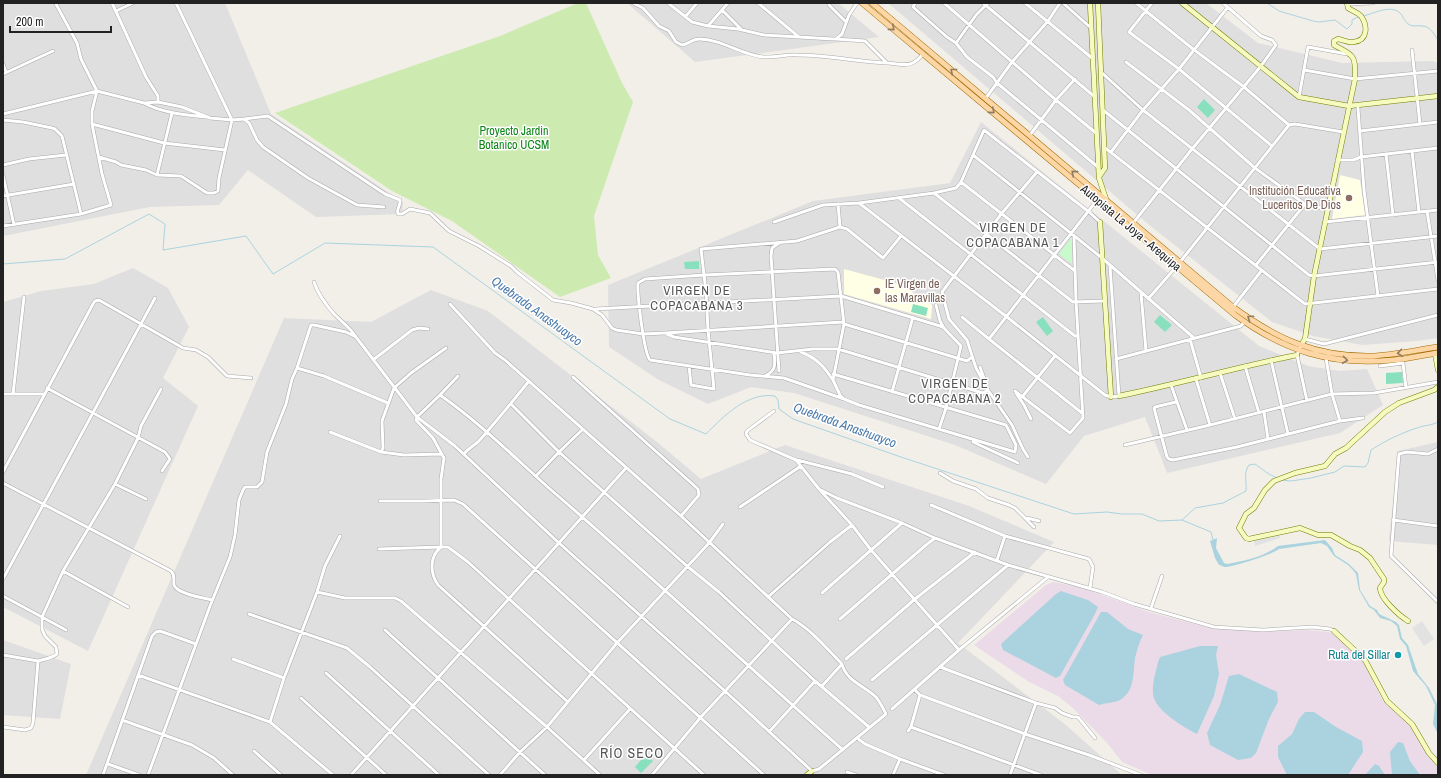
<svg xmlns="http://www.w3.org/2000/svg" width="1441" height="778" font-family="'Archivo Narrow',sans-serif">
  <rect width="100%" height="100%" fill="#f2efe9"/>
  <path fill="#e0dfdf" d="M3 3H225L271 114 403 202 402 214 316 217 248 170 219 205 150 207 3 236Z
    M627 3H838L879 37 695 62Z
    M888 3H1206L1258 43 1342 63 1433 61 1438 63V338L1417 341 1362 345 1313 336 1272 322 1148 224Z
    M981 122 1259 346 1308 366 1340 371 1367 369 1383 405 1340 433 1167 473 1145 417 1084 436 1046 484 955 445 794 393 751 387 708 404 659 380 609 347 608 285 813 201 950 183Z
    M133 268 168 288 189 327 163 378 198 406 88 651 3 607V302L41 291 94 284Z
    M431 290 488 311 657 442 701 479 785 445 969 506 1054 542 958 643 1066 725 1122 775H86L284 318 371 322Z
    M1438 442V545L1389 541 1398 451Z
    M3 640 71 664 60 719 3 715Z"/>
  <path fill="#ebdbe8" d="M1053 582 1080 587 1149 612 1214 629 1282 631 1307 630 1329 632 1337 636 1361 658 1383 701 1409 724 1429 756 1438 767V775H1152L1122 762 1108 744 1074 709 1058 696 1029 682 974 645 1046 585Z"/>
  <path fill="#ffffe5" d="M1340 175 1360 180 1365 215 1332 219Z
    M844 269 899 284 904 287 932 305 931 319 844 294Z"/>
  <path fill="#cdebb0" d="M578 3H586L622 83 633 102 594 216 598 255 611 278 560 297 452 221 392 191 275 113 500 36Z"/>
  <path fill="#c8facc" d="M1072 237V264L1059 254Z"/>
  <path fill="#88e0be" d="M1204 99 1215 110 1208 118 1197 107Z
    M699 261V269H685L684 262Z
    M913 304 928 308 926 316 911 312Z
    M1160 315 1172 325 1165 332 1154 322Z
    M1043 317 1053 331 1047 336 1036 322Z
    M1402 372 1403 383 1386 384V373Z
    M646 754 653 761 641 773 635 767Z"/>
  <path fill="#e2e2e2" d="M1279 533 1280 538 1255 546 1254 541Z
    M1422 621 1434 639 1424 646 1412 628Z"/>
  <path fill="#aad3df" d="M1217 538 1216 548 1224 563 1227 564C1244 561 1264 557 1278 546L1325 540 1332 548 1335 555 1349 564 1358 573 1360 590 1370 606 1377 610 1379 614 1396 622 1399 625 1402 638 1408 645 1418 674 1429 688 1438 706V734L1433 724 1435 705 1426 686 1413 671 1406 646 1400 639 1397 626 1391 621 1380 618 1374 610 1369 607 1359 590 1356 574 1352 569 1348 565 1334 556 1327 546 1321 543 1279 549C1273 554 1234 567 1225 567 1223 567 1221 565 1219 565L1215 558 1210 541Z
    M1061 591 1088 600 1098 607 1095 614 1060 676 1056 678 1003 650 1001 644 1056 594Z
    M1101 612H1107L1128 629 1143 635C1139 643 1137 650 1135 658 1133 674 1135 691 1120 700 1114 703 1105 703 1099 705L1065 685 1063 680Z
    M1200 646H1218L1216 655 1219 674 1214 696 1197 734C1183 727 1153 709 1153 693 1152 683 1156 672 1158 662L1160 657Z
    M1239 674 1277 692 1278 702 1269 719 1256 753 1251 758 1238 760 1210 745 1207 733 1220 705 1229 676Z
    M1305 712H1314L1336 727 1362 741 1363 752 1348 775H1287L1278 757V746L1292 734 1299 719Z
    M1398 742 1403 743 1410 761 1420 775H1392L1390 752Z
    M1375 764 1379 766 1385 775H1365Z"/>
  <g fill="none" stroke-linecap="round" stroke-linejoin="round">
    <path stroke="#aad3df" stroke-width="1" d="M1267 3 1279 11 1313 21 1319 22 1335 20 1347 29 1352 24V20L1358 17
      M1363 16C1373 14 1390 4 1400 13 1404 17 1404 22 1410 25 1414 27 1418 25 1422 26 1430 26 1434 34 1438 40
      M3 264 65 259 149 214 165 224 163 250 246 236 273 274 325 243 433 247 670 419 706 434C724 416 747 392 775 396L778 400 779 409 793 419 898 456 1074 514 1107 512 1122 514H1142L1159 521 1182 520 1211 532 1213 540
      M1282 480 1291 481 1311 478 1335 472 1344 466 1365 467 1368 463 1371 450C1385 441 1401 433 1417 428 1424 425 1431 426 1438 422
      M1182 520 1195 508 1223 503 1246 491C1247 482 1243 473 1249 465L1255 464C1262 469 1269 475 1277 478"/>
    <defs>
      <path id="street" d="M112 3 146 77 158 96V102
        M633 3 643 8 659 26 669 31 676 42 682 45C688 44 693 39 699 39 722 39 741 55 764 57 775 58 786 54 798 55 828 55 857 62 887 63
        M668 3 692 22 708 26 738 29 764 35 799 37
        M758 3 799 37 833 39H836L842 34 849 15 857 3
        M915 3 913 7 947 37 956 43 967 57 993 77 997 83 1098 167
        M944 3 1056 100 1096 133
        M983 3 1095 97
        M1025 3 1092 58
        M1063 3 1091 28
        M1136 3 1193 49 1244 87 1289 125
        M1152 3 1129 32 1179 69 1272 146
        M1347 4 1373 3
        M829 5 846 22
        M722 10 742 30
        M116 11 133 3
        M686 16 697 3
        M708 26 728 3
        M836 39 865 41 887 63C904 64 911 69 923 54
        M956 43 976 15 988 3
        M1412 50 1420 124
        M1126 62 1189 110 1255 168 1305 204 1327 209
        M3 64 6 72
        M1304 70 1355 79 1438 71
        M1101 72 1143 110 1320 249 1438 236
        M3 74 53 51
        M1299 97 1308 47 1347 54
        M986 98 1012 62 1048 21 1060 3
        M144 103C162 113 186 115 206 117
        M1358 108 1364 190 1378 296
        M1103 110 1309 275 1314 276 1438 262
        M3 114 97 91 144 103 158 102 182 107 210 118 232 120 244 119 249 123 257 140 263 147 308 178 357 205 384 207
        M244 119 268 116 385 194 400 200C401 205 396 209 398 214H402L410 209 430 213 449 231 479 246 511 266 517 272 553 300 571 303 593 309 602 315 612 328 616 330 643 334 665 333 843 322
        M3 120 23 122 52 128 55 129 62 136 81 214
        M92 124 164 143 225 150
        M1360 131 1438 122
        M1030 135 1056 100 1075 79
        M1104 147 1305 304 1438 289
        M1412 151 1419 212
        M1111 152 1143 110 1179 69 1228 7
        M1386 154 1393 215
        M973 155 1102 258 1194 338
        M99 157 116 162 121 165 146 170 157 175 181 176 207 193H214L218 191 219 178 232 120 176 3
        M1337 160H1353L1361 157 1438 148
        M3 165 29 159 66 155
        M3 175 14 225
        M157 175 172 113
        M961 182 1075 271
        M934 193 1073 302 1104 301
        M3 196 74 184
        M899 198 1075 336H1078
        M859 203 1007 317 1105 395 1111 397 1119 396 1110 266
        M838 204 840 227
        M1427 211 1438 280
        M774 222 823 205 859 203 934 193 956 188 961 182 984 130 1089 212 1100 222
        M1134 222 1192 149 1261 66 1276 45 1272 40 1261 36 1223 3
        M1325 222 1438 210
        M3 226 81 214 111 205 102 174 92 124V111L97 91 81 59 77 43 56 4
        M1180 262 1289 125 1295 124 1343 132
        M1256 265 1305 204
        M314 282C317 292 327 306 334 314 342 322 350 327 356 337
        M1141 293 1146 351
        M1148 299 1177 266
        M936 305 940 321 944 328
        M1233 307 1262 270
        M595 309 841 296 940 326 944 328 961 346 946 408 939 429
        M962 317 989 339 1097 200
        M844 324 967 361 972 357
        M667 334 674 337 777 353 813 349H838L983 393 988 390 1012 425 1023 449 1028 457
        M989 339 1082 413
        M1190 339 1201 378
        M1305 339 1324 344 1438 315
        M1301 345 1297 355 1307 401
        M801 352C816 358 824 366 832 379
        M1326 358 1332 394 1340 421
        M1116 359 1241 326 1244 322
        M373 360 412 330 419 328 428 329
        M1271 360 1288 434
        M689 366 691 385 714 389 708 330 706 292 701 249 797 241 840 227 847 229 883 258 901 236
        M1245 366 1259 413
        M1380 366 1403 363 1406 388
        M980 367 986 384
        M297 368 324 376 388 403
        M779 371 771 256 772 248 779 243
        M1220 373 1235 419
        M833 374 1006 425 1016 445 1015 452 859 405 844 399 840 395 833 380 844 324 838 272 835 269 704 275 645 279 638 283C637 294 644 354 650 360L750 375 784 378 844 399
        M458 376 440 395 417 417 416 420 433 438 444 458 441 479V547H448L468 562 704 775
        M765 376C777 370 775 364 774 352
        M573 377 698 489 699 495 681 516
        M1196 379 1210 425 1332 394 1374 393 1438 382
        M1171 385 1187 430
        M47 388 165 452 170 459 162 471
        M988 390 976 368 967 340 949 319 942 292 1002 213 1037 172
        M1015 391 1070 433 1083 418 1076 301 1074 236
        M892 392 913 317
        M1016 393 1024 405 1031 419
        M3 394H45
        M13 394 24 297
        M440 395C480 423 514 457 550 489 649 574 745 664 843 750
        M1022 397 1055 356
        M1176 402 1155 407 1154 408 1167 457 1169 459 1173 460 1237 447 1340 421 1363 418
        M511 404 559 452 687 566 719 592 815 681 869 727
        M774 411 747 431 746 434 750 440 796 460 819 489 852 525 871 550 959 650
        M1264 412 1268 439
        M330 432 381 452 404 455 442 454
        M973 442 1018 463
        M1125 445 1210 425
        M1438 449 1428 454 1407 452 1399 454 1391 556 1438 602
        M381 452 383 448 382 421 394 388 411 373 446 348
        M464 454C468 449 473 446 478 442 496 422 512 402 529 381
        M797 460 852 474 883 487
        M3 472 93 304 95 301 99 300 183 348 196 350 208 357 227 376 251 378
        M940 473 953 481 976 489 988 498 1009 505 1015 508 1034 527
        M536 476 559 452 583 429
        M3 483 171 571C176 576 173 580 174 585 177 594 204 598 212 600
        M115 484 146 499
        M819 489 837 498 902 523 935 538 1008 565 1102 592 1134 604 1214 627 1263 630 1312 627 1330 629 1334 631
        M380 501H425L454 500 463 504 764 775
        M931 505 1005 536 1089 559 1093 567 1090 588
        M740 507 801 466
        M1027 518 1039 521
        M1393 520 1438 526
        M441 547C429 557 430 573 438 585L568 702
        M379 549 441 547
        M997 560 1005 536
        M63 571 128 607
        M3 579 155 298
        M317 592 345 598H395L401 601 547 727 600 775
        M822 593 902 523
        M3 596 66 630
        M768 597 830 542 852 525
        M1151 608 1162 576
        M249 614 347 648 370 667 489 775
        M840 619 926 545 935 538
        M385 630 545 775
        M3 655 38 661
        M233 659 284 678
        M846 659 915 599 975 552
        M940 667 1036 703 1055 708 1062 713 1073 717H1078L1095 738
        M326 673 439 775
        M138 675 270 722 333 775
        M872 680 1008 565
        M822 686 842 664
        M920 695 1025 734 1089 755 1141 775
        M301 698 386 775
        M892 709 959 650 1048 577
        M122 720 192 745 214 758 233 775
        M270 722 284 678 317 592 325 566 340 536
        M3 727 25 730 31 728 33 723 38 661C45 659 52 658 57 654L56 647 45 636 42 629V617L63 571 115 484 138 438 141 426 161 389
        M911 727 1041 775
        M908 731 911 727 920 695 915 690
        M769 732 815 681
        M857 738 865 744 900 759 893 775
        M254 751 281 775
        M900 759 944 775
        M584 760 630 709
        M108 764 139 775
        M847 772 856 775
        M103 775 152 636 156 632 160 631 196 644
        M148 775 210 606 230 557 235 535 239 500 243 490 245 487H257L262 482 267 452 286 404 292 379 297 368 311 325H314L346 332 356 337 417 417 455 446 559 543 725 691 812 771 819 769 886 714C883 708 880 702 876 697 865 686 846 681 842 664 827 649 811 629 792 619L681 516 505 360 495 353 450 304
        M351 775 626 468
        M500 775 520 752 547 727 617 643 709 543 723 524
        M652 775 701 717 792 619
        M1010 775 1036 703"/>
      <path id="secondary" d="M1090 3 1099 178 1106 199
        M1098 3 1105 168 1099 177
        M1182 3 1299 97 1349 106 1438 96
        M1100 222 1111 397
        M1301 345 1305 339 1314 276 1355 79C1356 55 1354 56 1334 45V41L1338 39C1343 40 1348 43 1353 42 1368 41 1368 26 1361 16 1357 12 1352 11 1348 8L1347 3
        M1435 353 1438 370
        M1119 396C1178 384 1237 367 1297 355
        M1408 621C1400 616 1380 599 1380 588L1384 582V579L1370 558 1360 550 1350 546 1331 535H1318L1300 528 1249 539 1246 538 1239 528 1246 514 1254 508 1265 490 1274 481 1295 473 1325 466 1335 454 1346 448 1385 412 1399 403 1434 390 1438 387
        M1334 631 1365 660 1387 701 1412 724 1429 753 1438 763
        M807 775 812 771"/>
      <path id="primary" d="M862 3 1235 315C1284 351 1331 366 1393 360 1408 359 1423 355 1438 353
        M872 3 1233 307C1277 339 1316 357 1371 356 1394 355 1416 350 1438 347"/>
    </defs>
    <use href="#street" stroke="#a9a9a9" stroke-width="4"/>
    <use href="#secondary" stroke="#707d05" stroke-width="5.5"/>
    <use href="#primary" stroke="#a06b00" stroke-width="6"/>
    <use href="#street" stroke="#fff" stroke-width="3"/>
    <use href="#secondary" stroke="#f7fabf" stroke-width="4.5"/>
    <use href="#primary" stroke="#fcd6a4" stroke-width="5"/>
  </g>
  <defs><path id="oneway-chevron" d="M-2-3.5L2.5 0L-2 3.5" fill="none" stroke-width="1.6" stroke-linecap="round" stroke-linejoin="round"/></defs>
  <g stroke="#8f7c63">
    <use href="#oneway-chevron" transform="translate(892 28) rotate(40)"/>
    <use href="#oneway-chevron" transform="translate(953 71) rotate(-141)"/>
    <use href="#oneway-chevron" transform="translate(992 111) rotate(40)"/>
    <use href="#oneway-chevron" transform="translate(1074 173) rotate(-140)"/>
    <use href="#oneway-chevron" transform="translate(1250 318) rotate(-145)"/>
    <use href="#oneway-chevron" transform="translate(1400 353) rotate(171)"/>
    <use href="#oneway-chevron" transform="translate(1345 360) rotate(6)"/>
  </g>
  <g fill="#8d6e63" stroke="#fff" stroke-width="1.5">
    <circle cx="1349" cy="198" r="4"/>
    <circle cx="877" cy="291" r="4"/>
  </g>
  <circle fill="#0f9aa8" stroke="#fff" stroke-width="1.5" cx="1398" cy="655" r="4"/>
  <g text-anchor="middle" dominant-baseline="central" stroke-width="3" stroke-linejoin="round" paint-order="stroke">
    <g font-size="12" fill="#0c8416" stroke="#fff">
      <text x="514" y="131">Proyecto Jardin<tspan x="514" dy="14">Botanico UCSM</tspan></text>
    </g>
    <g font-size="12" fill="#785e54" stroke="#fff" text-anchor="end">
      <text x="1341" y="191">Institución Educativa<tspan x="1341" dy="14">Luceritos De Dios</tspan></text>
      <text x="885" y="284" text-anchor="start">IE Virgen de<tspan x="885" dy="14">las Maravillas</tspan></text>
    </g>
    <g font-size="12" fill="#222" stroke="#fff">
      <text transform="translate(1131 228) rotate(40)">Autopista La Joya - Arequipa</text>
    </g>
    <g font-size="12" fill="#0d838f" stroke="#fff" text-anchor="end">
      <text x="1390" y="655">Ruta del Sillar</text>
    </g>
    <g font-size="13" letter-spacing="1" fill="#555" stroke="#fff">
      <text x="1013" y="227">VIRGEN DE<tspan x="1013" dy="15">COPACABANA 1</tspan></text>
      <text x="697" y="290">VIRGEN DE<tspan x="697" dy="15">COPACABANA 3</tspan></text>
      <text x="955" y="383">VIRGEN DE<tspan x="955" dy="15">COPACABANA 2</tspan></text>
    </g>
    <g font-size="13" font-style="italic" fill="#4a7aab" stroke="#fff">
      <text transform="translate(537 311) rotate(36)">Quebrada Anashuayco</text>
      <text transform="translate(845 425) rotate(20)">Quebrada Anashuayco</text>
    </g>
    <g font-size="14" letter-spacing="1" fill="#555" stroke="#fff">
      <text x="632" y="753">RÍO SECO</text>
    </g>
  </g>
  <rect width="1441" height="778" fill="none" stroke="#222222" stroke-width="8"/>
  <path d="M10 26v6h101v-6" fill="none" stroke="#222222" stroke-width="2"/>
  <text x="16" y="26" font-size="12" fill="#222222" stroke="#ffffff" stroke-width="3" paint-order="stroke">200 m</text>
</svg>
